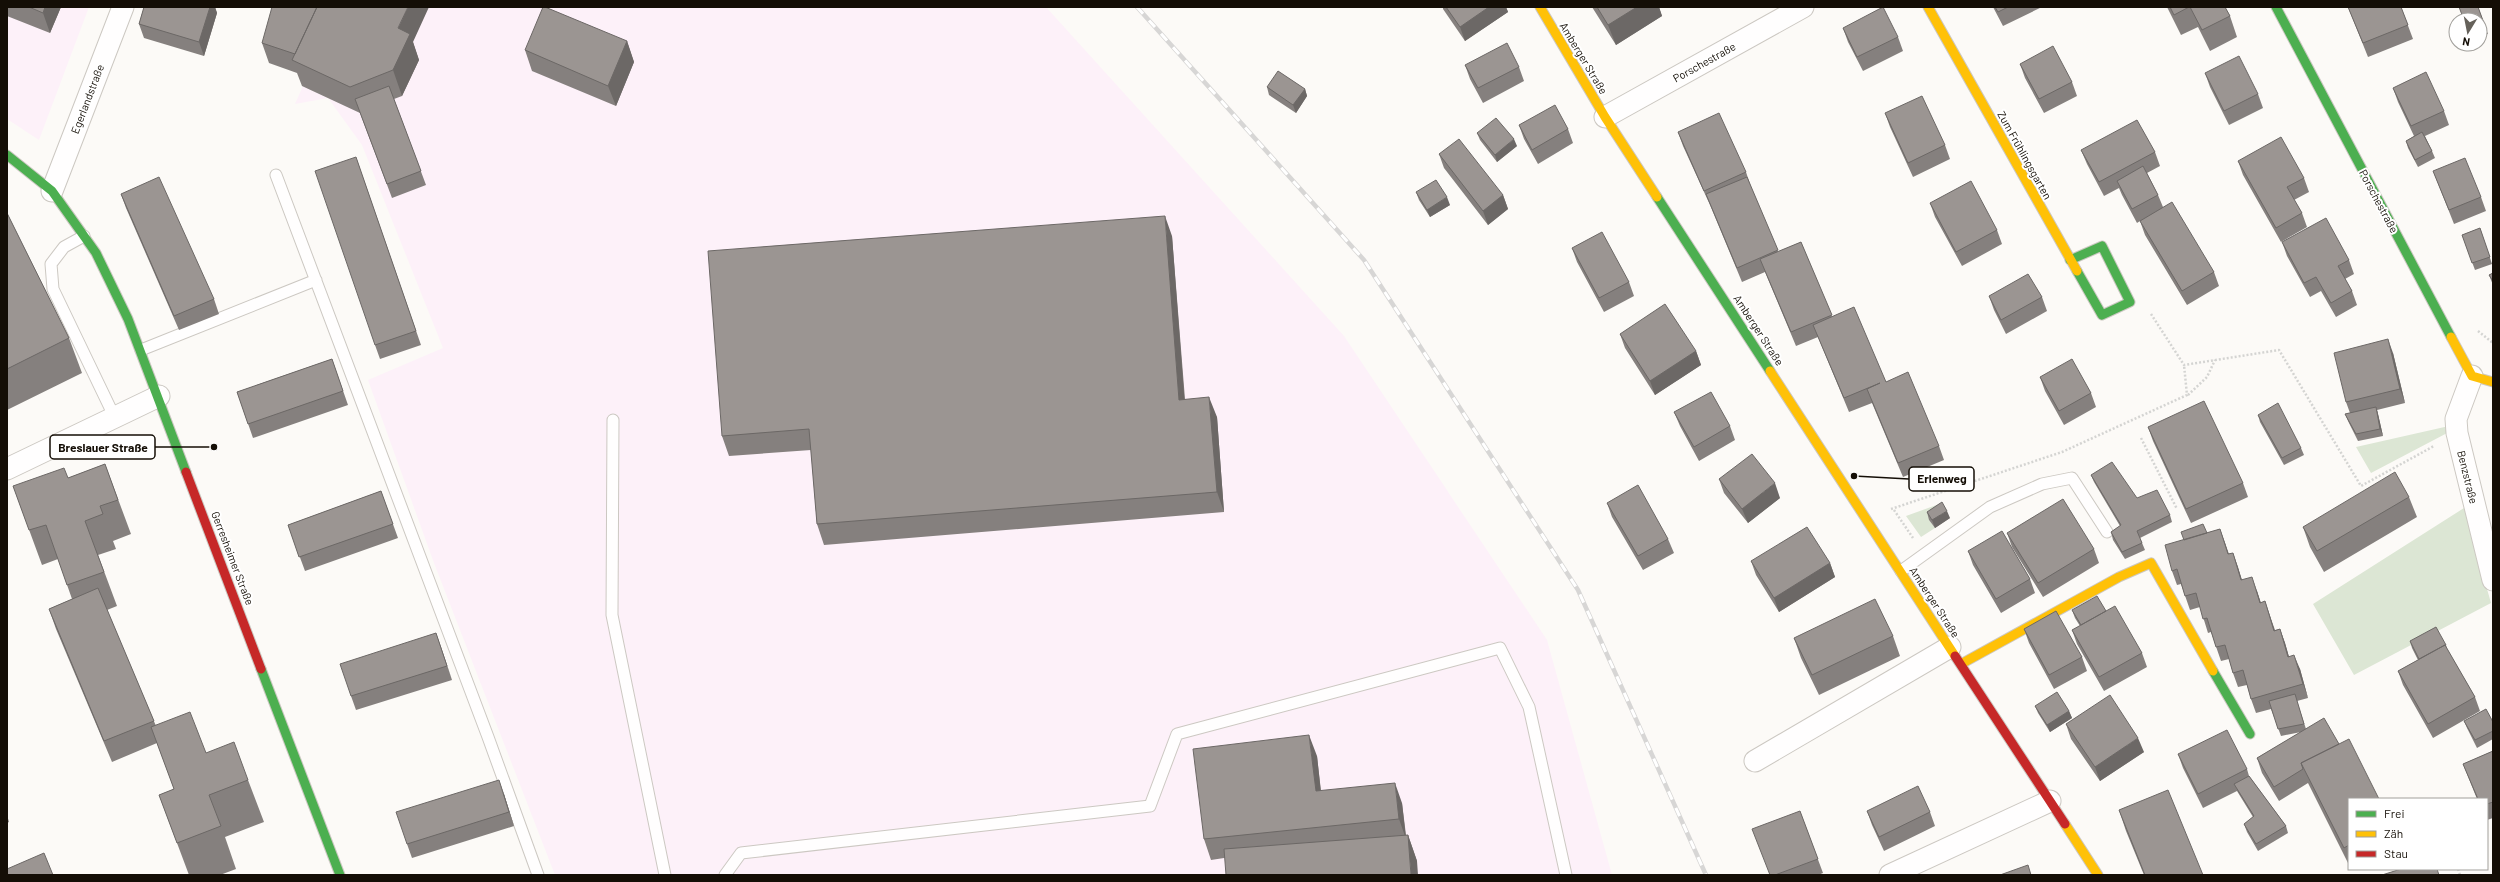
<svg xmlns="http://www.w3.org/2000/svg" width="2500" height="882" font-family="Barlow,sans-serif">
  <rect width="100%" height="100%" fill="#fcfaf7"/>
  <path fill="#fdf1f9" d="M7 7H89L39 140 7 119Z
    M338 7H1046L1344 336 1547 640 1612 875H555L434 563 368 380 443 348 362 145 328 98 295 104Z"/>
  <path fill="#dce6d4" d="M2449 426 2451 431 2371 473 2356 447Z
    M1942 503 1929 520 1935 528 1921 537 1906 516Z
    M2464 508 2491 603 2354 675 2313 604Z"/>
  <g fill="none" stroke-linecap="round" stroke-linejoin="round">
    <defs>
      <path id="lane" d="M276 175 488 737 538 875
        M84 236 64 247 51 264 53 289 115 418
        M141 350 316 280
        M613 420 612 615 665 875
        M1901 571 1990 507 2042 484 2072 478 2107 532
        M725 875 741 853 1150 806 1177 734 1500 648 1529 707 1566 875"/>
      <path id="street" d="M1605 117 1803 7
        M52 191 123 7
        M2472 376 2456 419 2457 433 2493 580
        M7 469 159 396
        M1755 761 1950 647
        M1890 875 2050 801"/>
      <path id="fast" d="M2276 7 2451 337
        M7 155 52 191 96 253 128 319 186 472
        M1657 197 1770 371
        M2070 260 2102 246 2130 302 2102 315 2077 271
        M261 669 340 875
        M2213 671 2250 734"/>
      <path id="slow" d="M1540 7 1605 117 1657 197
        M1928 7 2077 271
        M2451 337 2472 376 2493 382
        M1770 371 1955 656
        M1961 664 2119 577 2151 563 2213 671
        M2065 824 2098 875"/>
      <path id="jam" d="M186 472 261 669
        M1955 656 2065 824"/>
    </defs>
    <use href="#lane" stroke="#ccc8c2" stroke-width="13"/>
    <use href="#street" stroke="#ccc8c2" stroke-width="23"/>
    <use href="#fast" stroke="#ccc8c2" stroke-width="11"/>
    <use href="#slow" stroke="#ccc8c2" stroke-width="11"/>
    <use href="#jam" stroke="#ccc8c2" stroke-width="11"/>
    <path stroke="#d4d4d2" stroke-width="2.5" stroke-dasharray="2 2" stroke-linecap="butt" d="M2151 314 2184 365 2279 350 2361 486 2434 446
      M2478 331 2493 343
      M2188 395 2207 377 2215 360
      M2141 438 2177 509
      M1891 509 2062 452 2187 395 2184 365
      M1894 510 1913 538
      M2458 869 2460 875"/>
    <use href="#lane" stroke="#fffefe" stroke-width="11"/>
    <use href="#street" stroke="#fffefe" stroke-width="21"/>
    <use href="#fast" stroke="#4caf50" stroke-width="9"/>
    <use href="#slow" stroke="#ffc107" stroke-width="9"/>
    <use href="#jam" stroke="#c62828" stroke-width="9"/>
    <defs>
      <path id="rail" d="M1137 7 1364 260 1578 590 1706 875"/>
    </defs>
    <use href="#rail" stroke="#d7d6d5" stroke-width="4.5"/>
    <use href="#rail" stroke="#fff" stroke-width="3" stroke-dasharray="9" stroke-linecap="butt"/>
  </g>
  <path fill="#85807e" d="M7 7H61L50 33 7 16Z
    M144 7H215L217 13 204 56 144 38 139 24Z
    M1443 7H1506L1508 12 1465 41 1443 9Z
    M1592 7H1659L1662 16 1616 45Z
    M1993 7H2042L2003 26Z
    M2167 7H2225L2230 16 2237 37 2210 51 2198 27 2181 35Z
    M2348 7H2401L2413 39 2368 57Z
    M2478 7 2488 34 2480 36V20Z
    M1843 28 1898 37 1903 51 1863 71 1848 42Z
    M627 41 634 62 616 106 532 71 525 50Z
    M413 42 419 60 402 96 394 99 426 185 392 198 360 113 302 86 297 73 269 63 262 43Z
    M2020 64 2072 82 2077 96 2044 113 2025 78Z
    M1465 65 1519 67 1524 81 1483 103 1470 79Z
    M2205 73 2258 94 2263 108 2229 125 2210 87Z
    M1267 87 1305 89 1307 96 1296 113 1269 95Z
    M2393 88 2444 111 2449 125 2425 136 2432 151 2435 158 2418 167 2408 148 2406 141 2414 136 2398 102Z
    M1885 113 1945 145 1950 159 1913 177 1890 127Z
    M1519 125 1568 129 1573 143 1538 164 1524 139Z
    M1678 132 1746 172 1751 187 1778 252 1801 242 1832 317 1939 446 1944 460 1903 477 1872 403 1849 412 1818 337 1796 346 1765 272 1742 282 1710 205 1683 146Z
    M1477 133 1517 146 1497 162 1480 140Z
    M2081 150 2155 152 2160 166 2147 173 2158 195 2163 207 2214 272 2219 286 2187 305 2145 235 2140 221 2137 223 2122 195 2119 188 2104 196 2087 164Z
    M1439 154 1503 195 1508 209 1488 225 1444 168Z
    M356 157 421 345 380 359 375 345Z
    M2238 161 2304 178 2309 192 2294 200 2302 213 2307 227 2281 242 2243 175Z
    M2433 171 2481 197 2486 211 2454 224Z
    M1416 192 1450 205 1430 217 1419 200Z
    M121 194 214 299 219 314 179 330 126 208Z
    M1930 203 1997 230 2002 244 1962 266 1935 217Z
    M7 213 69 338 82 373 7 410Z
    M2480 228 2492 264 2475 270 2462 235Z
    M1172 236 1185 399 1217 417 1224 512 824 545 817 524 811 450 729 456 722 436Z
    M2282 242 2349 260 2354 274 2345 279 2352 291 2357 305 2336 317 2321 291 2310 297 2287 256Z
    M1572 248 1629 282 1634 296 1604 312 1577 262Z
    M2493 273V285L2489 275Z
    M1989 296 2042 297 2047 311 2006 334 1994 310Z
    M1620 334 1696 351 1701 365 1655 395 1625 348Z
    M2393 353 2405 403 2377 410 2378 414 2383 436 2358 441 2348 421 2345 414 2350 413 2346 402Z
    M332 359 348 405 253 438 237 392Z
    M2040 377 2091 393 2096 407 2064 425 2045 391Z
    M1674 412 1730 426 1735 440 1699 461 1680 426Z
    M2258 415 2301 448 2304 455 2284 465 2260 422Z
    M2148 427 2243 483 2248 497 2191 523 2153 441Z
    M105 464 131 534 113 541 116 549 98 555 117 606 107 610 156 726 206 753 248 780 264 822 225 837 236 869 220 875H189L159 795 174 789 157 743 112 762 56 629 49 609 72 599 58 559 42 565 13 486 68 478Z
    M2091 475 2170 515 2172 522 2140 538 2145 550 2125 559 2113 540 2111 532 2120 526 2094 482Z
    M1719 479 1780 498 1748 523 1724 493Z
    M381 491 398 538 305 571 288 525Z
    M2409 497 2417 517 2324 572 2310 547 2303 527Z
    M1607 503 1668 539 1674 553 1643 570 1612 517Z
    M1927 512 1950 518 1935 528 1929 520Z
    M2220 529 2229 554 2233 553 2242 580 2257 591 2261 603 2265 601 2270 616 2275 630 2280 629 2285 643 2289 657 2300 669 2308 698 2297 701 2306 729 2349 799V865L2308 783 2279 801 2262 773 2257 758 2301 732 2281 736 2271 709 2256 713 2251 699 2247 685 2238 687 2233 673 2229 659 2221 661 2211 632 2208 633 2200 607 2190 610 2181 584 2177 585 2172 571 2207 533Z
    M2007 533 2094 549 2099 563 2043 597 2012 547Z
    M1968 551 2030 579 2035 593 2001 613 1973 565Z
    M1751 561 1830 563 1835 577 1779 612 1756 575Z
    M2072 610 2106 611 2142 653 2147 667 2104 691 2077 644 2072 630 2080 626 2075 618Z
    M2024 629 2082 657 2087 671 2054 689 2029 643Z
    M436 633 452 680 356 710 351 696Z
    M1893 636 1900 656 1819 695 1801 658 1794 638Z
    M2410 641 2446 645 2447 649 2475 697 2480 711 2433 738 2403 685 2398 671 2418 660 2412 648Z
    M2035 706 2069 711 2072 718 2050 732 2038 713Z
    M2464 721 2493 722V739L2477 748 2467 728Z
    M2066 724 2144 752 2100 781 2071 739Z
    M2493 751V818L2487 820V799H2477L2463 764Z
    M2178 754 2247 769 2249 776 2286 826 2288 833 2258 851 2247 832 2244 824 2253 817 2237 791 2203 808 2183 768Z
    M1317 756 1321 791 1402 803 1406 835H1408L1417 861 1224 858 1211 860 1204 839Z
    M504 794 514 826 412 858 407 844Z
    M2119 810 2203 875H2144L2126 831Z
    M1800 811 1823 873 1818 875H1770Z
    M1867 811 1930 812 1935 826 1884 851 1872 825Z
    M7 815 9 822 7 823Z"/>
  <path fill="#6c6866" d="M45 7H61L50 33 43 13Z
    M210 7H215L217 13 204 56 199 42Z
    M408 7H429L413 42 419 60 402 96 393 70 398 28Z
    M1489 7H1506L1508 12 1465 41 1460 27Z
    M1637 7H1659L1662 16 1616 45 1608 25Z
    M627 41 634 62 616 106 608 86Z
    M1305 89 1307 96 1296 113 1293 105Z
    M1514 139 1517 146 1497 162 1495 155Z
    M1503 195 1508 209 1488 225 1483 211Z
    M1447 197 1450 205 1430 217 1427 210Z
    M1165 216 1172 236 1186 420 1179 400Z
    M2388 339 2393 353 2405 403 2400 389Z
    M1696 351 1701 365 1655 395 1650 381Z
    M1209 397 1217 417 1224 512 1217 492Z
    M2376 407 2378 414 2383 436 2380 429Z
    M1775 483 1780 498 1748 523 1742 509Z
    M1947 511 1950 518 1935 528 1932 520Z
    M2220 529 2225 543 2233 569 2228 554Z
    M2233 553 2238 567 2246 594 2241 580Z
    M1830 563 1835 577 1779 612 1774 598Z
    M2252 577 2257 591 2265 617 2260 603Z
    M2265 601 2270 616 2279 645 2274 631Z
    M2280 629 2285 643 2293 671 2288 657Z
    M436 633 441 647 452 680 447 666Z
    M2294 655 2300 669 2308 698 2303 684Z
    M2069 711 2072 718 2050 732 2047 725Z
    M1309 735 1317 756 1323 812 1316 791Z
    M2138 738 2144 752 2100 781 2095 767Z
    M499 780 504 794 514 826 509 812Z
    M1395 783 1402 803 1406 839 1399 819Z
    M1408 835 1417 861 1418 875H1411Z"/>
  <path fill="#9b9592" stroke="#6c6866" d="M29 7H45L43 13Z
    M144 7H210L199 42 139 24Z
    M272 7H317L295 54 262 43Z
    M317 7H408L398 28 410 34 393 70 350 87 292 60Z
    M543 7H545L627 41 608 86 525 50Z
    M1446 7H1489L1460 27Z
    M1597 7H1637L1608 25Z
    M1883 7 1898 37 1857 57 1843 28Z
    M1995 7H2008L1998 12Z
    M2170 7H2189L2174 15Z
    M2190 7H2225L2230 16 2202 30Z
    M2348 7H2401L2408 25 2363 43Z
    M2459 7H2478L2485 26 2480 28V20H2464Z
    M1507 43 1519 67 1478 88 1465 65Z
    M2053 46 2072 82 2039 99 2020 64Z
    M2239 56 2258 94 2224 111 2205 73Z
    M1278 71 1305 89 1293 105 1267 87Z
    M2426 72 2444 111 2411 126 2393 88Z
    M389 86 421 171 387 184 355 99Z
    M1922 96 1945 145 1908 163 1885 113Z
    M1555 105 1568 129 1532 150 1519 125Z
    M1719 113 1746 172 1704 191 1678 132Z
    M1496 118 1514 139 1495 155 1477 133Z
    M2137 120 2155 152 2099 182 2081 150Z
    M2422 132 2432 151 2415 160 2406 141Z
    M2281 137 2304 178 2287 187 2302 213 2276 228 2238 161Z
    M1459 139 1503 195 1483 211 1439 154Z
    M356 157 416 331 375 345 315 171Z
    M2465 158 2481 197 2449 210 2433 171Z
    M2143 166 2158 195 2132 209 2117 181Z
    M159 177 214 299 174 316 121 194Z
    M1747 177 1778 250 1737 268 1706 194Z
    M1436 180 1447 197 1427 210 1416 192Z
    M1971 181 1997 230 1956 252 1930 203Z
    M2172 202 2214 272 2182 291 2140 221Z
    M7 213 69 338 7 369Z
    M1165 216 1179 400 1209 397 1217 492 817 524 809 429 722 436 708 251Z
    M2326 218 2349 260 2338 266 2352 291 2331 303 2316 277 2304 283 2282 242Z
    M2480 228 2490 257 2472 263 2462 235Z
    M1602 232 1629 282 1599 298 1572 248Z
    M1801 242 1832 315 1791 332 1760 259Z
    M2493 273V281L2489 275Z
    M2028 274 2042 297 2001 320 1989 296Z
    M1665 304 1696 351 1650 381 1620 334Z
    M1854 307 1886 382 1908 372 1939 446 1898 463 1867 389 1880 383 1844 398 1813 325Z
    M2388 339 2400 389 2346 402 2334 353Z
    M332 359 343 391 248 424 237 392Z
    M2072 359 2091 393 2059 411 2040 377Z
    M1711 392 1730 426 1694 447 1674 412Z
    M2204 401 2243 483 2186 509 2148 427Z
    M2278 403 2301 448 2282 458 2258 415Z
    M2376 407 2380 429 2356 434 2345 414Z
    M1752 454 1775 483 1742 509 1719 479Z
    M2112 462 2137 498 2157 490 2170 515 2137 531 2142 543 2122 552 2111 532 2121 525 2091 475Z
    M105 464 118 500 100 506 103 514 85 521 104 572 67 585 46 525 29 530 13 486 64 468 68 478Z
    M2395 472 2409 497 2317 551 2303 527Z
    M1638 485 1668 539 1638 556 1607 503Z
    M381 491 393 524 299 557 288 525Z
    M2063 499 2094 549 2038 583 2007 533Z
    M1942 502 1947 511 1932 520 1927 512Z
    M2203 524 2207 533 2184 540 2181 532Z
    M1807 527 1830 563 1774 598 1751 561Z
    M2220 529 2228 554 2233 553 2241 580 2252 577 2260 603 2265 601 2274 631 2280 629 2288 657 2294 655 2303 684 2251 699 2243 670 2233 673 2225 645 2216 647 2207 618 2203 619 2196 593 2185 596 2177 569 2172 571 2165 545Z
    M2002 531 2030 579 1996 599 1968 551Z
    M98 588 154 721 104 741 49 609Z
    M2097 596 2106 611 2081 625 2072 610Z
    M1875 599 1893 636 1812 675 1794 638Z
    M2115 606 2142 653 2099 677 2072 630Z
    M2056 611 2082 657 2049 675 2024 629Z
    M2436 627 2446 645H2445L2419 659 2410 641Z
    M436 633 447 666 351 696 340 664Z
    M2445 645 2475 697 2428 724 2398 671Z
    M2057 692 2069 711 2047 725 2035 706Z
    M2295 694 2304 724 2278 729 2269 701Z
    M2110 695 2138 738 2095 767 2066 724Z
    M2486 709 2493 722V731L2475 740 2464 721Z
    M190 712 206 753 234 742 248 780 209 795 221 826 177 843 159 795 174 789 151 727Z
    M2324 718 2339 744 2301 763 2303 769 2274 787 2257 758Z
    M2227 730 2247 769 2198 794 2178 754Z
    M1309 735 1316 791 1395 783 1399 819 1204 839 1193 749Z
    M2349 739 2379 799H2349V845L2344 848 2301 763Z
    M2493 751V802L2487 804V799H2478L2463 764Z
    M2249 776 2286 826 2256 844 2244 824 2254 816 2234 784Z
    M499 780 509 812 407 844 396 812Z
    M1918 786 1930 812 1879 837 1867 811Z
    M2168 790 2203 875H2145L2119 810Z
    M1800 811 1818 859 1775 875H1770L1752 829Z
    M1408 835 1411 875H1226L1224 849Z
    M44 853 53 875H8L7 873V869Z
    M2028 865 2031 875H2000Z
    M2401 869H2437L2439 875H2382Z"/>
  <g text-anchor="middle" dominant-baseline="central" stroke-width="4" stroke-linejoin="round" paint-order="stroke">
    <g font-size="11" fill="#140e06" stroke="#fff">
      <text transform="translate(1584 58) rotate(59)">Amberger Straße</text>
      <text transform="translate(1704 62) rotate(-29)">Porschestraße</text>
      <text transform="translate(87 99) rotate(-69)">Egerlandstraße</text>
      <text transform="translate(2025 155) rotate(61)">Zum Frühlingsgarten</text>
      <text transform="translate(2379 201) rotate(62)">Porschestraße</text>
      <text transform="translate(1759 330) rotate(57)">Amberger Straße</text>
      <text transform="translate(2468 477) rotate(76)">Benzstraße</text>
      <text transform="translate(233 558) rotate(69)">Gerresheimer Straße</text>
      <text transform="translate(1935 602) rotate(57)">Amberger Straße</text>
    </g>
  </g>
  <path fill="none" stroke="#140e06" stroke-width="1.5" d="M214 447L155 447M1854 476L1909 479"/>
  <g fill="#140e06" stroke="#fff" stroke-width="1.5">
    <circle cx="214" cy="447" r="4"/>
    <circle cx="1854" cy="476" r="4"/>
  </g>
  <g fill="#fff" stroke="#140e06" stroke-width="1.5">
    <rect x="50" y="435" width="105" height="24" rx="4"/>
    <rect x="1909" y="467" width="65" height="24" rx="4"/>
  </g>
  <g font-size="12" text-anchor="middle" font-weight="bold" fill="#140e06">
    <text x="103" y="452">Breslauer Straße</text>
    <text x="1942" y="483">Erlenweg</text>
  </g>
  <rect width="2500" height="882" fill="none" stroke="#140e06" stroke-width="16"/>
  <rect x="2348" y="798" width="140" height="72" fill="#ffffff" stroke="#a19f9b"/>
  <rect x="2356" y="811" width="20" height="6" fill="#4caf50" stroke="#a19f9b"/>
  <text x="2384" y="818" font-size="12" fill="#140e06">Frei</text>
  <rect x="2356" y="831" width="20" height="6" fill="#ffc107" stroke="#a19f9b"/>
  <text x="2384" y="838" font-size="12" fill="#140e06">Zäh</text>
  <rect x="2356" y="851" width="20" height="6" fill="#c62828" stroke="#a19f9b"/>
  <text x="2384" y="858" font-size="12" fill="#140e06">Stau</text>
  <g transform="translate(2468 32) rotate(190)"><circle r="19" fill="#ffffff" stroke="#a19f9b"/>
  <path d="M0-3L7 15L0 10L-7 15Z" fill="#65615a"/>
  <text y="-6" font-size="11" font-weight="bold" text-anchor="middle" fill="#140e06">N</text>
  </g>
</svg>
